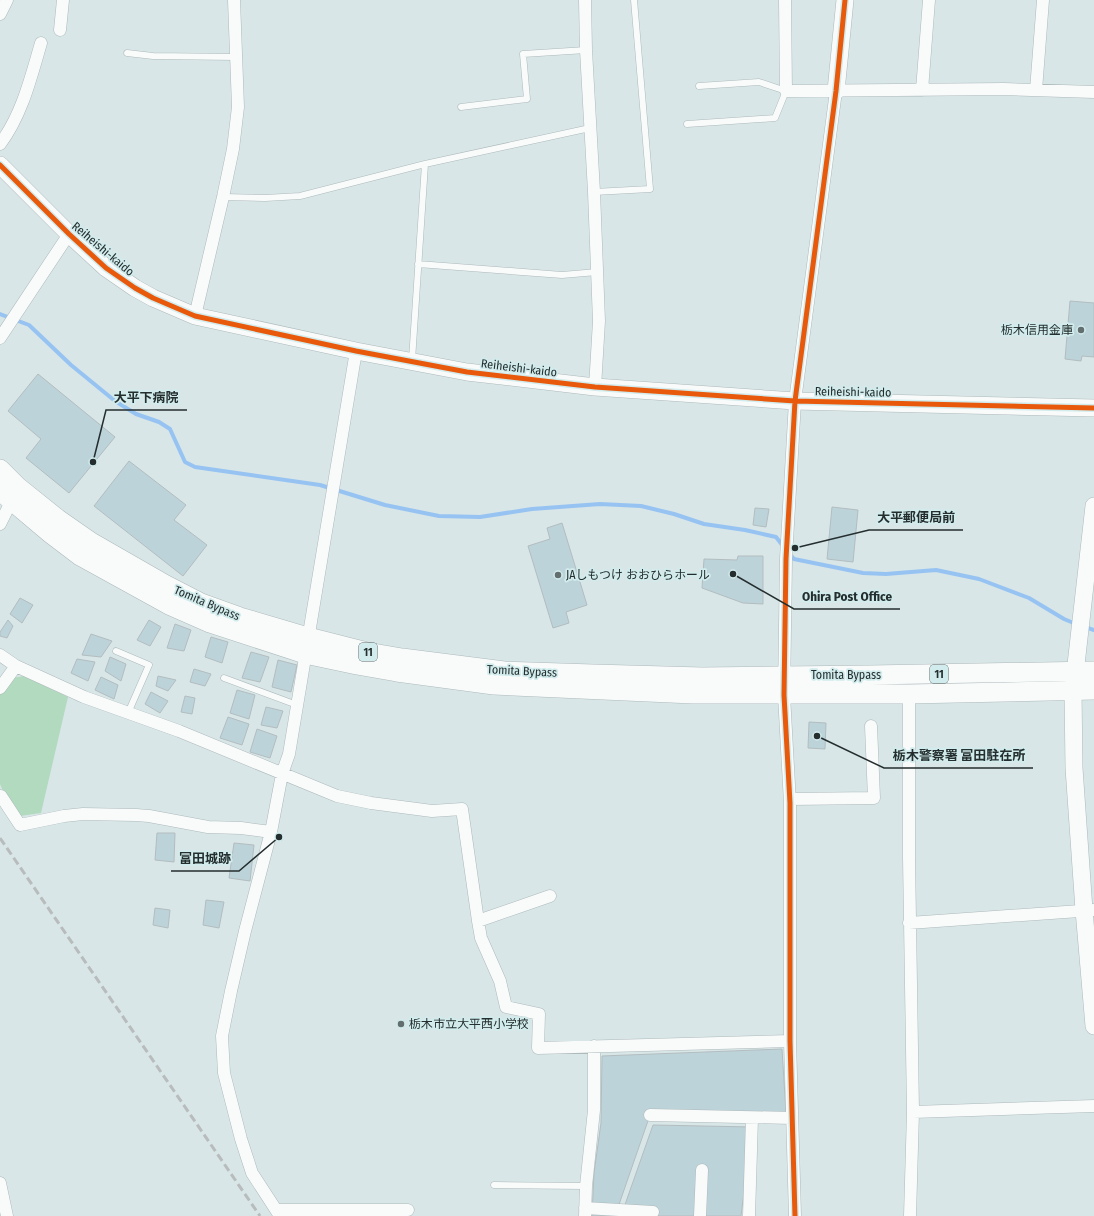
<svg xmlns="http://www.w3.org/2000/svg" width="1094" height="1216" font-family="'Fira Sans Condensed','Noto Sans JP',sans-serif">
  <rect width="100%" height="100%" fill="#d8e6e7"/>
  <path fill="#b1dabe" d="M24 676 68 697 41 813 20 816 4 793 0 784V694L12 678Z"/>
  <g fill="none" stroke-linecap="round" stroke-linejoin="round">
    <path stroke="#97c3f2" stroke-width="4" d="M0 314 29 325 71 365 115 401 136 414 159 422 170 429 185 462 195 467 320 485 385 505 439 516 480 517 532 509 600 504 641 506 674 514 704 524 745 530 776 537 783 546
      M789 553 794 559 863 573 886 574 936 570 979 579 1029 598 1064 619 1076 624
      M1085 627 1094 630"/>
  </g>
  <path fill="#bdd3da" stroke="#b3bdbf" d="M1070 301 1094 303V357L1082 356 1081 361 1065 359Z
    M38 374 115 437 69 493 26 458 41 439 8 411Z
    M129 461 186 505 174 520 207 545 183 576 94 506Z
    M832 507 858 510 853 562 827 559Z
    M755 508 769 509 766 527 753 525Z
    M562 523 587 605 566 612 569 623 553 628 528 546 550 539 547 528Z
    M738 556H763V604L743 603 702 588 704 559 737 560Z
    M20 598 33 605 22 623 10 614Z
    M8 620 13 626 7 638 0 636V632Z
    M149 620 161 627 150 646 137 640Z
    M175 624 191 630 184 651 167 648Z
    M91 634 112 641 101 657 82 655Z
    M211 637 228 642 222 663 205 657Z
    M251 652 269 657 260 682 242 678Z
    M110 657 126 664 121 681 105 671Z
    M77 659 95 662 88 681 71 673Z
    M278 660 297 665 291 692 272 687Z
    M194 669 211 674 205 686 190 682Z
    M158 676 176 680 168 691 156 686Z
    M101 677 118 685 114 699 95 690Z
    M237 690 255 695 249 719 230 713Z
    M151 692 168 701 160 713 145 704Z
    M185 696 195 698 192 714 181 712Z
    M266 707 283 711 277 728 261 725Z
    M228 717 249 724 242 745 220 738Z
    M809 722 826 723 825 749 808 748Z
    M257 729 277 736 270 758 250 752Z
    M157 833H175L174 862 155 860Z
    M234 843 254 845 250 881 229 878Z
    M206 900 224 902 219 928 203 925Z
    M155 908 170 910 168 928 153 925Z
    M782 1049 786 1113 650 1115 615 1216H592L594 1173 601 1123 602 1056Z
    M653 1125 752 1127 741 1216H621Z"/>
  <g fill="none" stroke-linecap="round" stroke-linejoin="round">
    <defs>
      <path id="lane" d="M127 53 153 56 237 57
        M461 107 527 99 523 54 586 50
        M687 124 775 118 786 91 759 82 699 86
        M594 192 650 189 634 0
        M223 197 265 198 300 196 425 164 590 128
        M418 264 562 275 597 272
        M412 360 425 164
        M116 651 149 665 128 713
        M224 678 297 705
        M494 1185 586 1186"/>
      <path id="street" d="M585 0 586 50 594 192 599 321 595 387
        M785 0 786 91 1004 89 1094 92
        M0 14 7 0
        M60 30 63 0
        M922 90 929 0
        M1036 90 1043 0
        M0 144C22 115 31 77 41 43
        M195 316 223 197 233 149 238 107 234 0
        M0 338 69 234
        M0 524 11 502
        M0 655 16 666 84 697 179 731 337 796 371 803 432 811 462 809 478 921 481 938 500 981 506 1007 539 1014 538 1048 790 1041
        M0 688 16 666
        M909 694V857L913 1112 910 1216
        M0 797 1 796 20 825 64 816 83 814 136 815 149 816 208 827 241 828 271 832
        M790 799 874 798 871 726
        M478 921 550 896
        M909 923 1094 910
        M913 1112 1094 1106
        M650 1115 792 1118
        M0 1183 7 1216
        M585 1208 653 1212
        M276 1210H408
        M280 1216 252 1173 241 1139 224 1073 222 1036 231 991 245 931 271 832 282 774 289 754 356 351
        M585 1216 586 1186 594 1110V1046
        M700 1216 702 1170
        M749 1216 752 1118
        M795 1216 790 1041V803L784 695 786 559 795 401 836 91"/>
      <path id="secondary" d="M836 91 845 0
        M0 165 69 234 106 268 135 288 153 298 195 316 356 351 467 372 595 387 795 401 1094 408
        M1094 506 1073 691 1074 768 1084 910 1094 1026"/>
      <path id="primary" d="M0 469 18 487 58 519 91 542 166 585 201 603 240 617 308 637 367 652 402 658 504 671 593 674 702 677 871 675 1094 671
        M0 491 51 534 80 556 169 605 210 623 305 654 357 665 397 672 494 685 693 694H909L1094 690"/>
    </defs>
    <use href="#lane" stroke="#aeb9ba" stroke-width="7"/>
    <use href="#street" stroke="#aeb9ba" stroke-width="13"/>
    <use href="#secondary" stroke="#aeb9ba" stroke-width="18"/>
    <use href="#primary" stroke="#aeb9ba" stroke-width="20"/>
    <use href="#lane" stroke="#f9fbfb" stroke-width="6"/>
    <use href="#street" stroke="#f9fbfb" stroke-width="12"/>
    <use href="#secondary" stroke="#f9fbfb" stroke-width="17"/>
    <use href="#primary" stroke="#f9fbfb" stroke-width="19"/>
    <path stroke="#b8bcbc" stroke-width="3" stroke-dasharray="8 4" stroke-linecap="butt" d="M0 838 260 1216"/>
    <defs>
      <path id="cycleway" d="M0 165 69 234 106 268 135 288 153 298 195 316 356 351 467 372 595 387 795 401 1094 408
        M795 1216 790 1041V803L784 695 786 559 795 401 836 91 845 0"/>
    </defs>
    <use href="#cycleway" stroke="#d2eced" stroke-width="8"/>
    <use href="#cycleway" stroke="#e8590c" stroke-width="5"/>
  </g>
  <g fill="#636e6f" stroke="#d2eced" stroke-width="1.5">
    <circle cx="1081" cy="330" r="4"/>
    <circle cx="558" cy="575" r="4"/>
    <circle cx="401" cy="1024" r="4"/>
  </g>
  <g text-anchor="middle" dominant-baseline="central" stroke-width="3.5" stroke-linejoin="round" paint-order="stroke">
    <g fill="#d2eced" stroke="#586767" stroke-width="1">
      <rect x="359" y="643" width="18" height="18" rx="3"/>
      <rect x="930" y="665" width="18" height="18" rx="3"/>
    </g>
    <g font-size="11" font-weight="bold" fill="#242e2e">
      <text x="368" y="652">11</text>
      <text x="939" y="674">11</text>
    </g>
    <g font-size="12" fill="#242e2e" stroke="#d2eced">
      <text transform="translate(103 249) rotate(40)">Reiheishi-kaido</text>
      <text transform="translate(519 368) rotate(7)">Reiheishi-kaido</text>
      <text transform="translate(853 392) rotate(1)">Reiheishi-kaido</text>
      <text transform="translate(207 603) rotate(23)">Tomita Bypass</text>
      <text transform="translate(522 671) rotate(3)">Tomita Bypass</text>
      <text x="846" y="675">Tomita Bypass</text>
    </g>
    <g font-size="12" fill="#242e2e" stroke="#d2eced" text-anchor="start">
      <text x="1073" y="330" text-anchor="end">栃木信用金庫</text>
      <text x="566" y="575">JAしもつけ おおひらホール</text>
      <text x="409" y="1024">栃木市立大平西小学校</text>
    </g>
  </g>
  <path fill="none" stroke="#242e2e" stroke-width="1.5" d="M93 462L106 410H187M795 548L869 530H963M733 574L794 609H900M817 736L884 768H1033M279 837L239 871H171"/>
  <g fill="#242e2e" stroke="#d2eced" stroke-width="1.5">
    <circle cx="93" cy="462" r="4"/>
    <circle cx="795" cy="548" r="4"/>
    <circle cx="733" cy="574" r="4"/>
    <circle cx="817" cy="736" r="4"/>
    <circle cx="279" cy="837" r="4"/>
  </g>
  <g font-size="13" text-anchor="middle" font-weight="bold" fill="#242e2e" stroke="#d2eced" stroke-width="3.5" stroke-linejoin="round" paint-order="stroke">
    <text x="146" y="402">大平下病院</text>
    <text x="916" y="522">大平郵便局前</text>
    <text x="847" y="601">Ohira Post Office</text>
    <text x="959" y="760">栃木警察署 富田駐在所</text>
    <text x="205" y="863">富田城跡</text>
  </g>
</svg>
